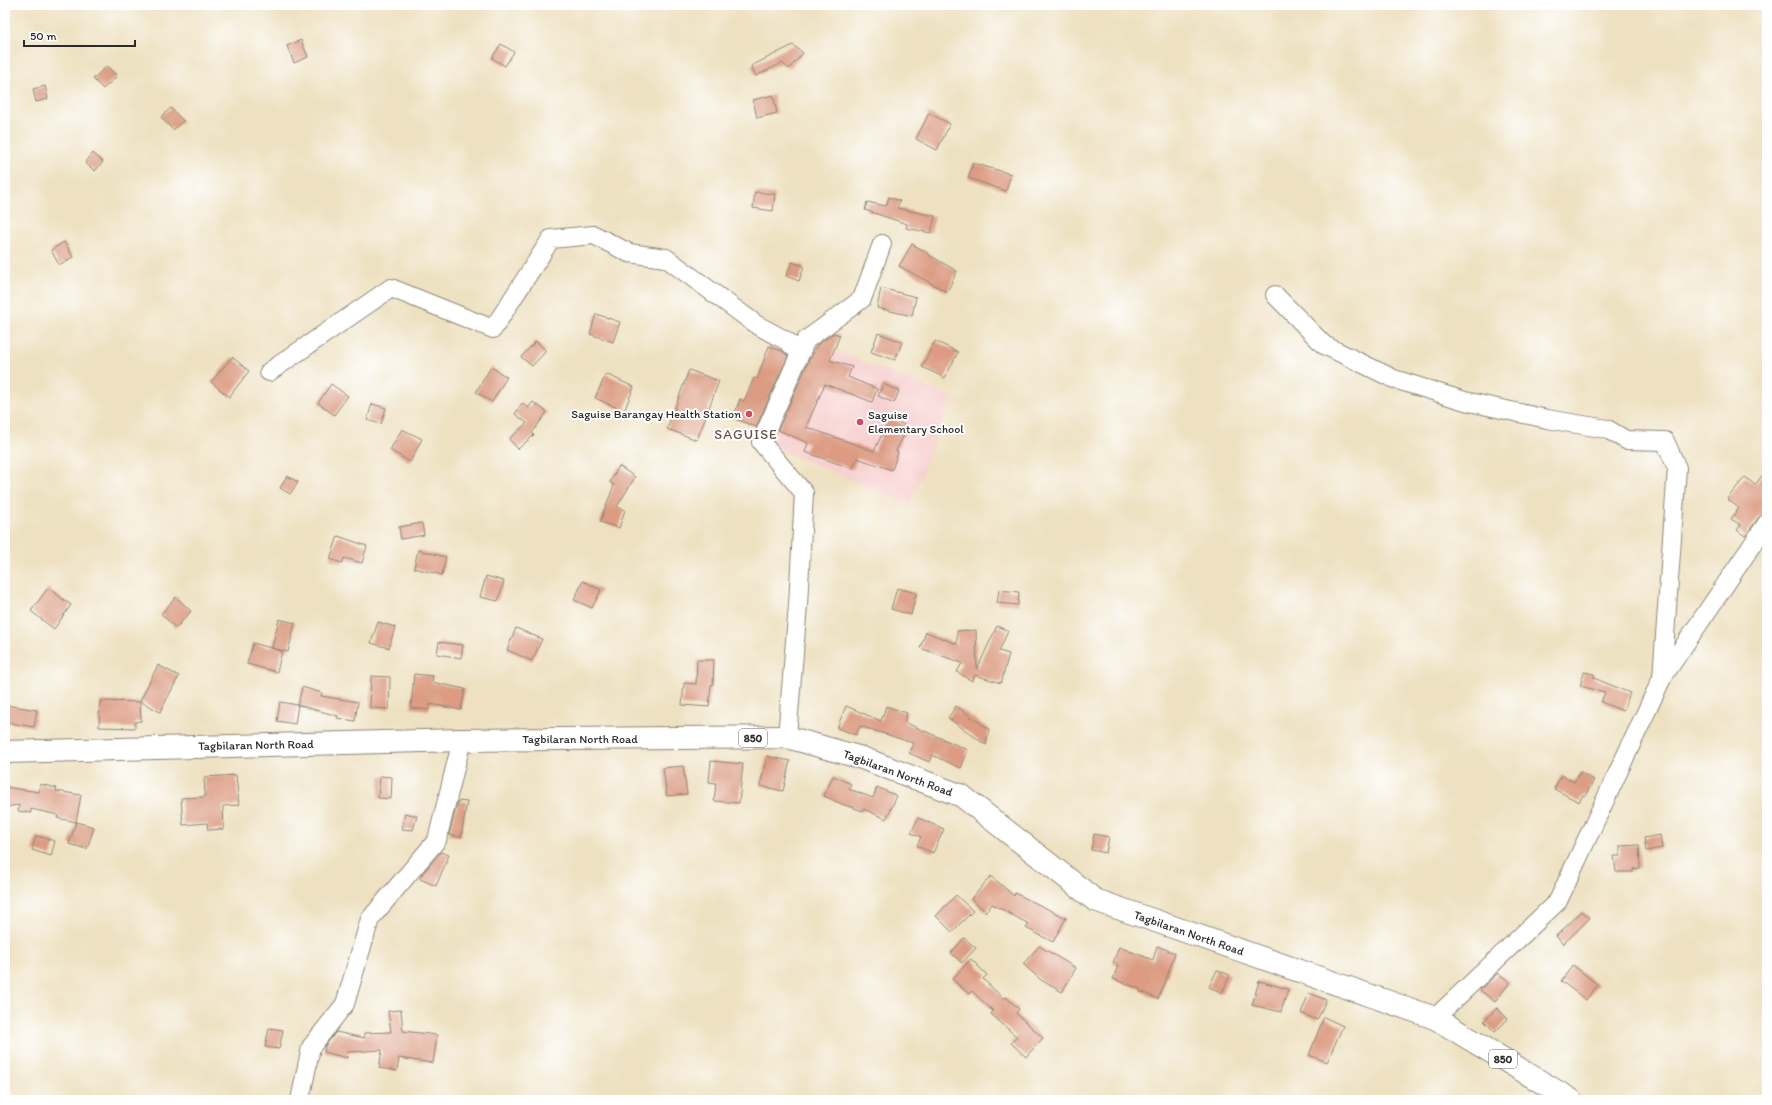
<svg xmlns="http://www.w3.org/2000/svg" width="1772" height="1105" font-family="Itim,sans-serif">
  <rect width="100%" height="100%" fill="#fff"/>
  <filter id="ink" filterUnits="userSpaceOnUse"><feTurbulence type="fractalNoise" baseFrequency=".025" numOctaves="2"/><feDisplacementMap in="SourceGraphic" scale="8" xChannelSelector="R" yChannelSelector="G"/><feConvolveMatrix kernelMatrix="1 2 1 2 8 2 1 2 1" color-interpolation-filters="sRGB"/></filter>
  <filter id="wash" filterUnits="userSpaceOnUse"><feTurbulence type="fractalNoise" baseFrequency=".012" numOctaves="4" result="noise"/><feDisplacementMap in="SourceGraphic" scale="16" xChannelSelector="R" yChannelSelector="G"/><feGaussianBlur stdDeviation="0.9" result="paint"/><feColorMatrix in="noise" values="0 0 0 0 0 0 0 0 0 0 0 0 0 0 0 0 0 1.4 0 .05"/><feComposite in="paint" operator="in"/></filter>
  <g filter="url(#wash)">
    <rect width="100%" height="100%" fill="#eee1c1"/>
    <path fill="#f7d0cf" d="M810 340 952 398 910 504 768 445Z"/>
    <g id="blocks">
      <path fill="#dc9b82" d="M301 40 308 57 294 63 287 46Z
        M501 44 514 52 505 66 492 58Z
        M793 45 803 53 789 69 782 63 756 76 751 66Z
        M107 66 117 76 103 89 93 79Z
        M45 86 48 99 36 102 33 89Z
        M773 95 777 113 757 118 753 100Z
        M171 108 183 121 173 130 161 117Z
        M929 113 950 124 937 150 916 139Z
        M93 153 103 162 95 171 85 163Z
        M973 163 1011 174 1006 191 968 178Z
        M755 192 775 194 773 211 753 208Z
        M889 197 900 201 897 208 935 216 931 233 906 228 907 224 865 210 867 202 886 206Z
        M64 242 73 257 59 265 51 250Z
        M912 244 929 254V255L957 271 947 292 899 266Z
        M792 262 804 266 799 281 786 276Z
        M881 288 916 297 912 316 877 308Z
        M596 314 620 322 613 342 590 334Z
        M834 333 840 335 830 360 852 367 848 377 877 389 872 402 825 384 806 427 874 451 890 418 908 427 896 451 898 452 892 470 857 458 853 469 805 452 808 443 778 430 810 358H811L817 345Z
        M878 333 902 342 895 360 871 352Z
        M536 341 546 351 532 366 521 357Z
        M935 341 958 352 945 378 922 367Z
        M769 346 782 351 788 356 756 427 733 418 740 399 744 401 754 378 757 379Z
        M232 357 249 371 229 397 211 382Z
        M491 367 507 377 492 402 476 392Z
        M689 370 719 381 697 440 667 429Z
        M606 374 634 387 624 411 595 398Z
        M331 384 348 396 334 415 318 403Z
        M883 384 899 391 894 403 878 396Z
        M533 402 547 412 532 433 534 435 518 449 509 439 527 423 515 414 522 403 528 408Z
        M372 404 386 408 381 424 367 420Z
        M402 429 422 439 410 462 390 450Z
        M619 466 635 477 617 507 625 510 619 528 600 522 614 485 610 482Z
        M1767 469V513L1759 517 1745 536 1737 530 1741 525 1731 519 1739 508 1727 499 1745 477 1755 485Z
        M287 476 298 482 290 494 280 488Z
        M422 523 424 535 401 539 399 527Z
        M338 536 367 546 362 563 344 558 342 563 330 559Z
        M418 550 446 557 442 575 414 568Z
        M486 576 504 581 498 601 480 597Z
        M583 581 601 590 592 608 574 600Z
        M48 588 71 605 54 629 31 611Z
        M897 588 916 593 911 615 891 609Z
        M999 590 1019 592 1018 605 997 603Z
        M176 597 191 611 176 628 161 614Z
        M279 619 295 623 288 652 272 648Z
        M378 622 395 627 389 648 371 643Z
        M997 626 1008 631 999 651 1009 654 1001 683 975 675 972 681 957 672 962 663 920 648 926 632 957 644V631L976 630 977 669Z
        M516 628 542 639 532 661 507 650Z
        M439 642 463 645 461 658 437 654Z
        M253 643 282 651 277 672 247 664Z
        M697 660H714L713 685H711L709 707 682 705 684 683 696 684Z
        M158 665 179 676 160 712 140 701Z
        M1584 672 1594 674V678L1630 693 1623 711 1601 702 1605 692 1580 686Z
        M414 674 433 676 432 682 465 689 461 710 430 704 429 710 411 708Z
        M371 676 390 677 389 709 370 708Z
        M302 687 322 693 321 696 358 702 355 721 337 718 338 716 298 705Z
        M100 701 140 702 141 721 135 722V728L99 727Z
        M280 702 298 705 295 724 277 721Z
        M6 705 37 710 34 727 5 722Z
        M846 706 881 721 886 706 907 713 904 722 968 750 961 768 932 755 929 762 909 753 913 743 860 726 856 735 837 728Z
        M956 706 989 729 986 745 948 718Z
        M767 756 790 761 783 791 760 786Z
        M711 761 743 764 739 803 714 801 716 783 709 782Z
        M683 766 687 794 667 796 663 768Z
        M1580 772 1594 780 1585 796 1583 795 1579 802 1554 789 1561 775 1574 782Z
        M236 775 239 805 223 806 224 829 208 830 207 823 183 825 181 798 205 797 204 777Z
        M380 776 392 777 391 799 378 798Z
        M833 776 851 784 849 789 873 798 877 787 897 796 886 819 864 809 863 811 842 804 824 796Z
        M40 784 57 788 56 791 81 795 76 822 57 818 58 815 31 809V813L18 811 19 805 5 807V787L39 792Z
        M458 801 467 802 461 837 449 835Z
        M405 813 417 816 413 830 402 829Z
        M918 818 944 829 933 853 917 846 921 837 911 833Z
        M76 822 94 827 87 849 69 844Z
        M1094 834 1109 837 1106 853 1091 850Z
        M1660 835 1662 848 1646 851 1644 838Z
        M36 836 55 841 51 856 32 850Z
        M1639 845 1640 868 1633 869V872H1616L1614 856H1620V846Z
        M441 852 449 855 436 886 420 879 422 874Z
        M991 876 1014 896 1015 893 1066 918 1053 942 1026 928 1029 924 992 904 986 912 971 899Z
        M956 895 973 911 952 932 936 916Z
        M1582 911 1590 918 1563 944 1556 936Z
        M964 938 976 948 962 963 951 953Z
        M1039 946 1076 968 1062 992 1041 980 1023 964Z
        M1157 946 1175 953 1165 983 1158 999 1140 991V989L1113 979 1118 965 1113 963 1119 947 1153 960Z
        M971 959 987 975 983 979 1004 999 1006 997 1019 1009 1016 1013 1043 1038 1026 1057 1011 1043 1017 1037 991 1014 993 1011 972 991 969 994 952 979Z
        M1573 965 1598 985 1586 1000 1561 981Z
        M1217 970 1230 975 1222 993 1209 987Z
        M1498 973 1510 982 1495 1002 1480 990Z
        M1259 981 1288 989 1281 1012 1252 1005Z
        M1309 993 1326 1000 1317 1020 1301 1013Z
        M1497 1008 1508 1019 1495 1032 1484 1021Z
        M401 1010 403 1031 437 1035 433 1063 399 1058 397 1071 379 1068 382 1050 348 1052 347 1058 324 1052 325 1046 336 1032 364 1038V1033L391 1032 388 1011Z
        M1324 1017 1343 1026 1327 1062 1309 1055Z
        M269 1028 283 1030 279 1049 265 1047Z"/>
    </g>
  </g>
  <g filter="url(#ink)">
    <use href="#blocks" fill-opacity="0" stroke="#8c8676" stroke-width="1"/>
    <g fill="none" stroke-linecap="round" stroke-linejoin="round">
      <defs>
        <path id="minor" d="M1275 295 1324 345 1394 379 1465 401 1547 419 1607 429 1626 440 1665 441 1677 468 1662 678
          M269 372 391 288 493 329 551 239 594 235 629 253 666 258 757 325 787 341 800 353
          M787 737 798 605 804 493 761 442 806 340 862 299 882 244
          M1435 1018 1558 901 1662 678 1767 523
          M300 1100 311 1047 345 1004 370 919 437 840 462 740"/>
        <path id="primary" d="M5 752 462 740 787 737 862 758 962 796 1095 900 1435 1018 1571 1100"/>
      </defs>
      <use href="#minor" stroke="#8c8676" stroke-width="20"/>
      <use href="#primary" stroke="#8c8676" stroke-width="24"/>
      <use href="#minor" stroke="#fff" stroke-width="18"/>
      <use href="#primary" stroke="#fff" stroke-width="22"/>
    </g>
  </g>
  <g fill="#d1495b" stroke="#fff" stroke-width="1.5">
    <circle cx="749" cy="414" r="4"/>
    <circle cx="860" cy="422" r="4"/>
  </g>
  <g text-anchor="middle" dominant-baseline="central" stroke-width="4" stroke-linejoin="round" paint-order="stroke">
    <g fill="#fff" stroke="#6b6b6b" stroke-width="1">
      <rect x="739" y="729" width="28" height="18" rx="3"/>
      <rect x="1489" y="1050" width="28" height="18" rx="3"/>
    </g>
    <g font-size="11" font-weight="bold" fill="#2b2b2b">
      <text x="753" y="738">850</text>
      <text x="1503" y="1059">850</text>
    </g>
    <g font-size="12" fill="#2b2b2b" stroke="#fff" text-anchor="end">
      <text x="741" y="414">Saguise Barangay Health Station</text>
      <text x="868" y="415" text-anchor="start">Saguise<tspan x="868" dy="14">Elementary School</tspan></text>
    </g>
    <g font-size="12" fill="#2b2b2b" stroke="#fff">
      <text x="580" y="739">Tagbilaran North Road</text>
      <text transform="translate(256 745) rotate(-1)">Tagbilaran North Road</text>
      <text transform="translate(898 773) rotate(20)">Tagbilaran North Road</text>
      <text transform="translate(1189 933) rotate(19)">Tagbilaran North Road</text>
    </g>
    <g font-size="14" letter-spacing="1" fill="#695249" stroke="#fff">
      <text x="746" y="434">SAGUISE</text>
    </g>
  </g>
  <rect width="1772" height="1105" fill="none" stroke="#fff" stroke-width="20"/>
  <path d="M24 40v6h111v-6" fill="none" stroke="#2b2b2b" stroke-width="2"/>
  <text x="30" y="40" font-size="12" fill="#2b2b2b" stroke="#ffffff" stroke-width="3" paint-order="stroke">50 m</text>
</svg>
